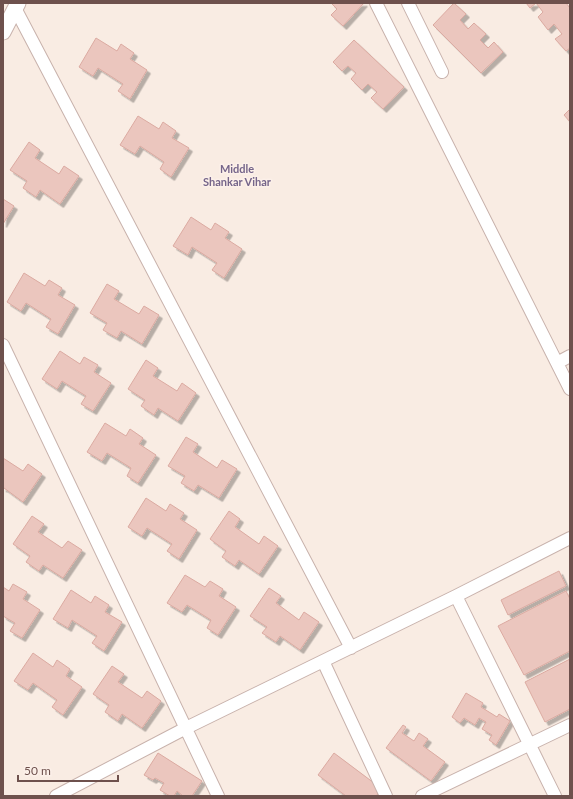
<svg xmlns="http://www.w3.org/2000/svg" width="573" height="799" font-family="Lato,sans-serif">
  <defs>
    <filter id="shadow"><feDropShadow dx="3.5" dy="3.5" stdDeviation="0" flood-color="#0004"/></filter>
  </defs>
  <rect width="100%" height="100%" fill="#f9ece3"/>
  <path fill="#ebc6be" stroke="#dbaaa1" filter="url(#shadow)" d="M331 3H364L343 26 331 15 337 9Z
    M454 3 466 14 460 20 468 29 474 23 486 34 480 40 488 48 494 42 503 52 481 73 433 25Z
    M526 3H566L570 8V48L566 51 555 39 562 34 554 24 548 30 538 17 543 12 536 3 530 8Z
    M96 38 117 51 121 44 134 53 130 59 147 70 130 99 118 91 123 84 98 68 93 76 79 67Z
    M354 40 404 87 383 109 371 98 377 92 368 84 362 90 351 79 356 73 348 66 342 71 333 62Z
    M570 109V122L564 115Z
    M138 116 159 129 163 122 176 131 172 138 189 148 171 177 160 169 164 162 140 146 135 154 120 145Z
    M29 142 40 150 35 158 59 174 64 166 79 176 60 204 40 190 36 197 23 188 27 181 10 170Z
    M3 199 14 206 3 224Z
    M191 217 211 230 215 223 229 232 225 238 242 249 224 278 212 270 217 263 192 247 188 255 173 246Z
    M24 273 45 286 49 280 62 288 58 295 75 305 58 334 46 327 51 319 26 303 21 311 7 302Z
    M107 284 119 291 114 299 139 314 144 306 159 315 142 344 121 331 117 338 103 330 107 323 90 313Z
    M60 351 80 364 84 357 98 365 94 372 111 383 93 411 81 404 86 396 62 381 57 389 42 379Z
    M146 360 158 368 153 376 177 391 182 383 196 393 178 421 158 408 154 415 141 406 145 400 128 389Z
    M105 423 126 436 130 429 143 438 139 444 156 455 138 483 127 476 131 468 107 453 102 461 87 452Z
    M186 437 198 444 193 452 217 468 222 460 237 469 219 498 198 485 194 491 181 483 185 476 168 466Z
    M3 458 23 471 28 464 42 474 23 502 4 488 3 489Z
    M146 498 166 511 170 504 184 513 180 519 197 530 179 559 167 551 172 544 147 528 142 536 128 527Z
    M229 511 240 519 235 527 259 544 264 536 278 546 259 574 239 560 235 566 222 557 226 551 210 539Z
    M32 516 44 524 38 532 62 548 68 541 82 550 63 578 43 565 39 571 26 562 30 556 13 544Z
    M559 571 566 586 508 615 501 600Z
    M185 575 205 587 210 581 223 589 219 596 236 607 218 635 207 628 211 620 187 605 182 612 167 603Z
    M13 584 27 592 23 599 40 610 22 638 10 631 15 623 3 616V587L9 591Z
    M269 588 281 596 276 603 299 620 304 612 319 622 300 650 280 636 276 642 262 633 267 627 250 616Z
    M71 590 91 603 95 596 109 605 105 612 122 622 104 651 92 643 97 636 72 620 68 628 53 619Z
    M566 591 570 599V651L524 675 498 626Z
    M33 653 53 667 57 660 70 669 66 676 82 687 63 715 52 707 57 700 33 683 28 690 14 681Z
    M570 659V709L545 722 525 682Z
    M112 666 124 674 118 682 142 698 147 691 161 701 142 728 122 714 118 721 105 712 109 705 93 694Z
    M466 693 483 703 481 707 497 717 499 714 510 721 496 745 489 740 492 735 482 729 486 722 479 718 475 725 464 718 460 723 452 717Z
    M403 725 406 727 402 733 414 741 419 733 428 739 423 746 445 762 431 781 386 748Z
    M158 753 202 781 192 796H183L177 791 174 796H170L160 790 164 783 155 778 153 780 144 775Z
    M334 753 382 789 376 796H346L318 775Z"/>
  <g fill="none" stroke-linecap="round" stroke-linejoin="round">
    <defs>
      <path id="minor" d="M376 3 570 389
        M408 3 442 72
        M15 8 351 648
        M3 345 218 796
        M557 363 570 356
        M456 596 555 796
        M323 661 386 796
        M56 796 186 728 456 596 570 538
        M422 796 570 725"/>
      <path id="tertiary" d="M3 32 18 3"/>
    </defs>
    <use href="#minor" stroke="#c8b2ac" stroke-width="14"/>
    <use href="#tertiary" stroke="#c8b2ac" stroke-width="17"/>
    <use href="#minor" stroke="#fff" stroke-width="12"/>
    <use href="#tertiary" stroke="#fff" stroke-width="15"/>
  </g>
  <g text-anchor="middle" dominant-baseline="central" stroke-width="3" stroke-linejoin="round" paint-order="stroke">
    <g font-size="11" font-weight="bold" fill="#75658a" stroke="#fcf0e9">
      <text x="237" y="168">Middle<tspan x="237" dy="13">Shankar Vihar</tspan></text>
    </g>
  </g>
  <rect width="573" height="799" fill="none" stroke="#6e514d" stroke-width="8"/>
  <path d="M18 775v6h100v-6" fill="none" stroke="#6e514d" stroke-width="2"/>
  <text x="24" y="775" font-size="12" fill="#6e514d" stroke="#fcf0e9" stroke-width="3" paint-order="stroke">50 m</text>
</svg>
